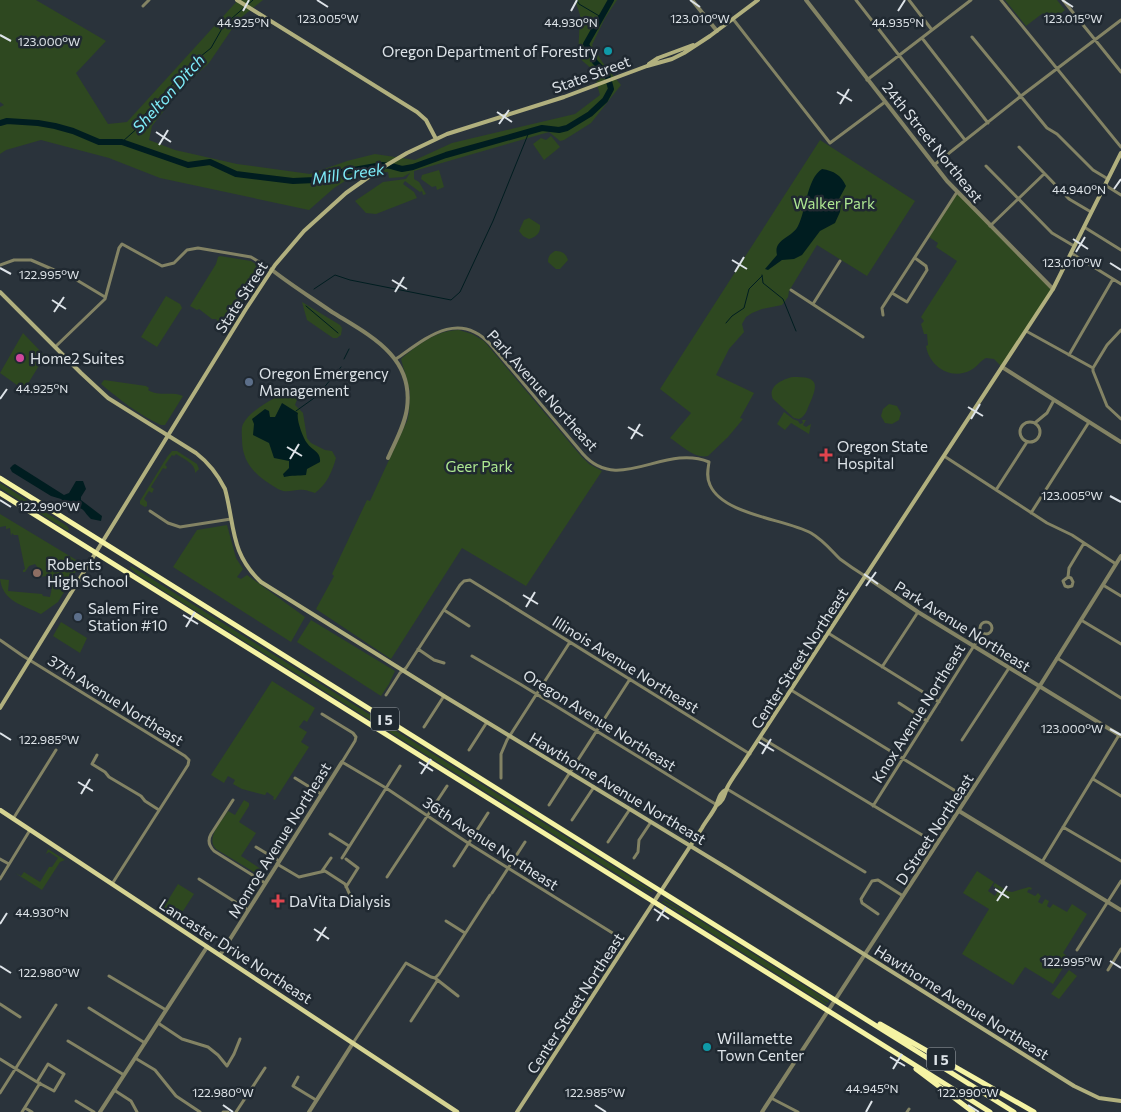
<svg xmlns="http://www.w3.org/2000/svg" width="1121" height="1112" font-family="Commissioner,sans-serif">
  <rect width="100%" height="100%" fill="#2a333b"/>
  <path fill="#2e4820" d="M0 0H36L106 41 76 73 108 124 127 122 238 0H263L238 20 209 63 181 89 152 126 149 140 175 150 237 164 310 174 347 161 375 154 415 160 452 143 575 114 600 95 593 70 578 57 580 15 575 0H617L605 18 592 45 603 63 621 85 591 123 564 140 560 141 549 132 414 171V179L419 182 426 194 423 195 422 191 420 192 405 181 403 184 414 192 417 198 376 214 366 213 355 201 383 182 406 179 410 173 403 177 389 178 388 172 353 176 334 188 309 210 160 178 109 158 41 140 6 150 0 154V107L4 105 0 102Z
    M1005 0H1057L1065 10 1051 22 1043 13 1026 26Z
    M551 136 560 147 544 160 533 144 541 138 546 140Z
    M820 140 915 201 867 276 817 245 789 291 788 297 782 305 762 309 752 313 746 317 742 324 744 332 729 349 716 375 754 393 740 418 743 419 728 437 708 456C694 459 681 445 670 438L691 413 660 389Z
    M439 170 444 187 437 190 436 186 432 187 421 179 422 175Z
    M957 192 1053 289 1002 367 994 359 986 358C980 361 977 367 971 370 951 381 929 366 926 346L928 345 927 334H924L921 324 924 321 921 317 957 261 936 247 938 243 929 237Z
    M529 218 540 225C541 233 536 237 529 239L523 236 519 231 524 220Z
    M555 251C561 251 566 253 568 260L560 269H556L548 262C548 256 550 254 555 251Z
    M220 256 251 261 263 269 227 326 221 325 216 319H212L199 309 197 310 190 306 216 264 218 257Z
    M166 296 180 304 182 308 157 347 141 337Z
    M302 302 340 325 342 328 341 335 337 338H333L307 320Z
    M459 330 472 334 484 341 581 456 589 464 602 471 526 586 462 548 391 659 316 609 334 576 332 574 367 500 370 501 407 421 409 413 410 391 401 359C417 345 437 330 459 330Z
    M23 333 45 356 24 390 0 373Z
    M793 377C817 376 819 383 810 403 807 409 806 416 799 419L794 418 773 399C767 387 782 379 793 377Z
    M104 380 146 386 149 388 148 390C159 397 172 391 183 396L165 425H161C139 415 119 399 101 384Z
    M293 390 299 394 295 405 303 413 307 438 311 443 325 450 332 451 336 458C332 472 327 484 315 493 311 492 307 490 304 490 294 489 287 494 278 489 257 477 242 464 242 439 242 435 241 428 243 424 251 409 277 396 293 390Z
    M889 404 897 406 901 413 899 420 892 424 885 423 881 416 883 409Z
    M784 412 793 419 798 421 800 424 803 423 802 420H806L803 425 806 427 811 424 809 434 791 423 785 430 777 424Z
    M172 451H177L197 464 199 469 195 473C196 464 184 459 176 454L174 456 172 455 165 465 167 467 166 469 163 468 151 487 154 489 152 493 149 491 144 499 147 502V506L145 507 140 504V501L167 457Z
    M0 483 67 526 69 529 68 531 0 488Z
    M0 514 78 561 80 564 69 583 47 581V576L38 577 39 569 35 564 29 566 25 572H23V570L25 569 18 535H14L12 533 11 536 10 528 6 529V526L0 527Z
    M227 525 236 558 243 569 237 577 241 579 247 575 305 617 291 642 173 567 197 530Z
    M131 566 653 891 652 892 634 882 651 895 138 575 130 568Z
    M0 579 9 580 8 591 42 594 43 596 50 597 53 583 69 584 58 602 41 614C23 605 3 602 0 579Z
    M311 620 395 671 389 684 381 696 297 642Z
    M61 622 87 638 80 653 53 636Z
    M272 681 315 708 307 722 304 720 299 727 307 732 301 742 309 747 275 800 273 799 274 797 267 792 265 795 242 789 233 784 235 780 228 776 224 783 211 775Z
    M244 800 249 803V806L239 822 256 833 241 856 267 873 264 878 216 849C205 838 222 821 228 811L235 815Z
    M48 849 65 860 60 862 42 890 15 873 21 876 24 872 40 882 49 867H52L58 858 49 852 46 854Z
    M977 871 994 882 988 891 995 896 999 889 993 886 995 883 1007 891 1012 892 1029 887 1032 888 1031 890 1029 889 1027 892 1035 896 1038 893 1041 896 1038 902 1042 904 1045 899 1049 901 1047 906 1050 908 1053 904 1067 912 1072 904 1087 914 1063 953 1069 958 1053 984 1025 967 1013 985 962 954 989 909 963 893Z
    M178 884 194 894 183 911H178L173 917 162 910Z
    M664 898 829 1001 828 1003 811 992 827 1004 826 1005 662 902 663 901 680 911V909L664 900Z
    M1069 970 1077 976 1059 999 1051 994Z"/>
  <path fill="#001d20" d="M822 169C834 171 841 175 846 186L839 199 841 203 840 212 835 223 820 231 802 255 794 259 782 260 768 270 765 269 777 255C773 239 792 238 798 226 806 211 807 178 822 169Z
    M282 403 298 413C296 419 303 438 307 443 312 451 321 451 320 462L307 469 306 475C298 476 292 475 284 477L283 474 289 468V461L274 458 269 443 253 435 254 424 252 419 265 409 269 411 270 417H275Z
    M15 464 64 495 69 493 76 481H83L86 489 81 497V500L102 516 101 521 91 519C83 512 85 506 71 508L61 499 51 496 12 472 10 468 13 465Z"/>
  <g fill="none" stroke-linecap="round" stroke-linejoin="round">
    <path stroke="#001d20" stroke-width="1" d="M577 0 579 4 601 17
      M122 142 141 125 146 113 190 65 211 48 224 25 253 0
      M762 275 763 283 783 299 796 331
      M314 289 335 275 350 280 451 300 460 292 493 221 529 132
      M306 306 338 333
      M726 323 732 316 744 308 749 289 762 276
      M344 359 349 349
      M296 411 317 396 341 367"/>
    <path stroke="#001d20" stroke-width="6" d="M0 123 7 121 38 123 55 126 73 131 99 142H122L188 165 210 162 236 174 293 181 315 180 336 173 382 165 391 166 402 169 413 167 446 155 542 128 559 130 567 128 590 114 605 100 611 89 607 74 595 62 586 44 611 0"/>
    <path stroke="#838364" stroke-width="3" d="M856 0 965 140
      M909 0 932 30
      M1001 0 1121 147
      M1063 0 1121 72
      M143 6 149 0
      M733 19 830 143 885 102
      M972 37 1047 128 1057 134 1093 170 1108 179
      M922 38 988 123
      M867 80 971 0
      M1019 147 1069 199 1091 212
      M934 165 1021 96 1121 20
      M986 166 1052 233 1074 246
      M1105 185 1121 195
      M990 226 1044 174
      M1084 227 1121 250
      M1071 253 1121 284
      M0 265 14 260H31L75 279 105 297
      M791 290 863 337
      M892 293 907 302 927 270 926 266 915 258
      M813 304 840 261
      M883 315 882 308 957 192
      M1026 331 1093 368
      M55 347 105 299 119 248 122 244 162 266 174 263 187 250 198 248 251 257 272 270
      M1069 355 1113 279
      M396 359C425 339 458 309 490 344L583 454C619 495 664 443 709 462 708 469 706 477 710 485 723 515 785 519 811 533 823 540 831 550 840 559 848 565 857 571 865 576
      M1093 368V371L1107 406 1121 419
      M1093 368 1107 345 1121 330
      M1020 432a10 10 0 1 1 20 0a10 10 0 1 1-20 0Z
      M1036 422 1047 413 1054 400
      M944 456 1047 523 1072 535 1116 564
      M996 490 1027 442
      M150 511 168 523 180 527 231 519
      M1031 513 1089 422
      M1068 577 1071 578 1073 582 1072 586 1068 587 1065 586 1063 581 1068 577 1069 568 1084 543
      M1103 585 1121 596
      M444 610 469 626
      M1081 620 1121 644
      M980 628a6 6 0 1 1 12 0a6 6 0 1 1-12 0Z
      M828 633 939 702
      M0 640 23 656 185 756 189 760 188 765 112 884
      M418 649 434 660 444 663
      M472 656 520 684 717 805
      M1057 658 1121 698
      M882 667 918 612
      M791 690 967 798
      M386 695 400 673 406 668 460 585 464 581 470 580 750 754
      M899 703 927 721
      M322 714 353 733 356 737 355 741 342 762 386 788 468 843 627 942
      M424 727 444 696
      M760 737 937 844
      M962 740 1009 668
      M469 750 487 722
      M97 755 92 764 105 772 109 777 141 796 145 801 159 810
      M295 778 321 794
      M501 778V754L507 740 570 642
      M1093 779 1121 796
      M727 789 865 872
      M233 800 211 834C207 841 209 846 214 851L265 883
      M549 805 630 679
      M873 806 982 633
      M13 819 56 750
      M572 820 594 787
      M1063 827 1121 861
      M330 834 349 846
      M608 842 630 809
      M256 847 279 861
      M342 858 400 766
      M634 858 638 852 639 840 651 822
      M0 859 9 864
      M346 859 358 868 346 887
      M1042 862 1119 735
      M277 864 299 877 325 871 345 884 351 897 368 908
      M454 866 488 813
      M322 871 331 858
      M387 877 447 786
      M0 879 30 830
      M199 879 248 910
      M492 893 525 842
      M878 914 862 903 861 899 872 881 878 880 903 896
      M446 921 465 933
      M1077 950 1121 881
      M1108 970 1121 949
      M109 976 166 1010
      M435 978 439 974 490 895
      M0 1004 20 1017
      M89 1008 145 1043
      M411 1021 437 981
      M158 1023 182 1039 208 1047 218 1055 227 1066 234 1054 240 1039
      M68 1041 124 1075
      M353 1043 406 963 431 977 435 978 458 996
      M135 1058 155 1070 176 1096 200 1112
      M0 1059 37 1082 54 1091 64 1074 48 1064 37 1082
      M298 1077 293 1086 316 1100
      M114 1090 131 1101 137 1112
      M0 1093 56 1005
      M771 1098 798 1112
      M76 1101 94 1112
      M25 1108 32 1112
      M22 1112 40 1083
      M223 1112H228
      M236 1112 265 1068
      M907 1112 909 1109"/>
    <path stroke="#838364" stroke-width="4" d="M692 0 717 31
      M806 0 947 181 1053 289
      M272 270C291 285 312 298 332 312 369 335 414 356 407 408 405 425 395 442 388 458
      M1002 367 1121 442
      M865 576 918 612 1121 736
      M959 811 1121 910
      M220 955 342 762
      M100 1112 207 947
      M309 1112 353 1043
      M762 1112 1036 692 1121 556"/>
    <path stroke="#b1b07e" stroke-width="4" d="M237 0 417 112 426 120 436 139
      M649 64 658 58 693 45
      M0 292 81 373 108 398 196 453C209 463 218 475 225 489 235 526 230 553 261 582L444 696 725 867 1074 1086 1099 1098 1121 1101
      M0 708 246 309 275 265 304 231 346 193 380 169 407 153 447 134 564 97 647 66 672 59 684 53 710 36 758 0
      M717 805C724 800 724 796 727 788 731 780 738 771 743 763L1053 289 1121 153
      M517 1112 702 828C706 821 712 814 716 806 719 799 719 793 727 789"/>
    <path stroke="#d5d392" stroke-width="4.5" d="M0 810 457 1112"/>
    <path stroke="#f5f3a4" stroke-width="5" d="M0 478 1014 1112
      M0 493 990 1112
      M880 1024 1034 1112
      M916 1069 973 1112"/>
  </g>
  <path fill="none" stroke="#dde3e8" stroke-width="2" d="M317 0 328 7M690 0 700 7M1062 0 1073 7M243 11 249 0M571 11 577 0M898 11 905 0M0 35 11 41M837 92 852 101M840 104 849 89M497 112 512 122M499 124 509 110M156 132 171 142M159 145 168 130M1114 189 1121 179M1073 239 1088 249M1076 252 1085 237M732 260 747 269M1110 263 1121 270M0 268 11 274M735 272 744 257M392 280 407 289M395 292 404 277M52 300 66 309M54 312 64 297M0 399 7 389M968 407 983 416M971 419 980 404M628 427 643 436M631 439 640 424M287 447 302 456M290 459 299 444M1110 496 1121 502M0 500 11 507M864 574 878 584M866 586 876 572M523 595 538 604M526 607 535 592M183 615 198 624M186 627 195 612M1110 729 1121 735M0 733 11 740M759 742 774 751M762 754 771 739M419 762 433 771M421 774 431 759M78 782 93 791M81 794 90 779M995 889 1009 898M997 901 1007 886M654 909 669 919M657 921 666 907M0 924 7 913M314 929 329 939M317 941 326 927M1110 961 1121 968M0 966 11 973M890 1057 905 1066M893 1069 902 1054M223 1105 233 1112M595 1105 606 1112M968 1105 979 1112M866 1112 872 1101"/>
  <g fill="#0f9aa8" stroke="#202931" stroke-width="2">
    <circle cx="608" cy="51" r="5"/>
    <circle cx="707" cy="1047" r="5"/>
  </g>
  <circle fill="#d1479c" stroke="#202931" stroke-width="2" cx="20" cy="358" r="5"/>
  <g fill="#5c6f8a" stroke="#202931" stroke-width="2">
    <circle cx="249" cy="382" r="5"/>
    <circle cx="78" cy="617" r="5"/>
  </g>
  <g fill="#e0444e" stroke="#202931" stroke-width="2">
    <path d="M823.5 447.5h5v5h5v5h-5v5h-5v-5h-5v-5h5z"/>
    <path d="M275.5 893.5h5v5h5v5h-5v5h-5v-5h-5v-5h5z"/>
  </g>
  <circle fill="#8d6e63" stroke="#202931" stroke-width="2" cx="37" cy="573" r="5"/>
  <g text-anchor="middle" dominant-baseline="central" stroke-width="5" stroke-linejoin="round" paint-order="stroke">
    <g fill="#202931" stroke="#a4abb1" stroke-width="1">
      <rect x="371" y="707.5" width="28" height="23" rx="4"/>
      <rect x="927" y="1047.5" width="28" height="23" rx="4"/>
    </g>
    <g font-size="14" font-weight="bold" fill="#dde3e8">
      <text x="385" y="719">I 5</text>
      <text x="941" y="1059">I 5</text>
    </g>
    <g font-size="15" fill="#dde3e8" stroke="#202931" text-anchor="start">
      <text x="598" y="51" text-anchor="end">Oregon Department of Forestry</text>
      <text x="30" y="358">Home2 Suites</text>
      <text x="259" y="373">Oregon Emergency<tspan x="259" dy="17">Management</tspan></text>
      <text x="837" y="446">Oregon State<tspan x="837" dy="17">Hospital</tspan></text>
      <text x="47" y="564">Roberts<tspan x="47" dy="17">High School</tspan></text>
      <text x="88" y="608">Salem Fire<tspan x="88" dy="17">Station #10</tspan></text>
      <text x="289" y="901">DaVita Dialysis</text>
      <text x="717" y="1038">Willamette<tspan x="717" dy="17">Town Center</tspan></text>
    </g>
    <g font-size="15" fill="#dde3e8" stroke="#202931">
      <text transform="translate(591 74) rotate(-20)">State Street</text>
      <text transform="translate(933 142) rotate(51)">24th Street Northeast</text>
      <text transform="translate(241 297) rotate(-57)">State Street</text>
      <text transform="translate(543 390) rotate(48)">Park Avenue Northeast</text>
      <text transform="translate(963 626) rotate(32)">Park Avenue Northeast</text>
      <text transform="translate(799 658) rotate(-57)">Center Street Northeast</text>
      <text transform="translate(626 664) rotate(32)">Illinois Avenue Northeast</text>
      <text transform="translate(116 700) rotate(32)">37th Avenue Northeast</text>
      <text transform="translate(918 713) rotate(-58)">Knox Avenue Northeast</text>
      <text transform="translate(600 720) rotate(32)">Oregon Avenue Northeast</text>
      <text transform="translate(618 788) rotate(31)">Hawthorne Avenue Northeast</text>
      <text transform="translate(934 829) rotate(-57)">D Street Northeast</text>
      <text transform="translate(279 840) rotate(-58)">Monroe Avenue Northeast</text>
      <text transform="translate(491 843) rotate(33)">36th Avenue Northeast</text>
      <text transform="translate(236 951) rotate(33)">Lancaster Drive Northeast</text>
      <text transform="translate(962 1002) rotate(32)">Hawthorne Avenue Northeast</text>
      <text transform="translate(575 1003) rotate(-57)">Center Street Northeast</text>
    </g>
    <g font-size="15" fill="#ade791" stroke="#202931">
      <text x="834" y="203">Walker Park</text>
      <text x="479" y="466">Geer Park</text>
    </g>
    <g font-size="16" font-style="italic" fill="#7eedf9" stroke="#202931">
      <text transform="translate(168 93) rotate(-48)">Shelton Ditch</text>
      <text transform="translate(348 173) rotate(-8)">Mill Creek</text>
    </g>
  </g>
  <g font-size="12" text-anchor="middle" fill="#dde3e8" stroke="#202931" stroke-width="5" stroke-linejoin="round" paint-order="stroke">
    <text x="1073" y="23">123.015°W</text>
    <text x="328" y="23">123.005°W</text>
    <text x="700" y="23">123.010°W</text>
    <text x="243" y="27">44.925°N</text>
    <text x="571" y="27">44.930°N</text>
    <text x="898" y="27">44.935°N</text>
    <text x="49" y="46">123.000°W</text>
    <text x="1079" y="194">44.940°N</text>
    <text x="1072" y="267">123.010°W</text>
    <text x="49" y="279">122.995°W</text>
    <text x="42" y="393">44.925°N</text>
    <text x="1072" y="500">123.005°W</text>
    <text x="49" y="511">122.990°W</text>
    <text x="1072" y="733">123.000°W</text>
    <text x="49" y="744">122.985°W</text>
    <text x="42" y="917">44.930°N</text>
    <text x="1072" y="966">122.995°W</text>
    <text x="49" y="977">122.980°W</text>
    <text x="872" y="1093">44.945°N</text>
    <text x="223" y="1097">122.980°W</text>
    <text x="595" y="1097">122.985°W</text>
    <text x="968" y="1097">122.990°W</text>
  </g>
</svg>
